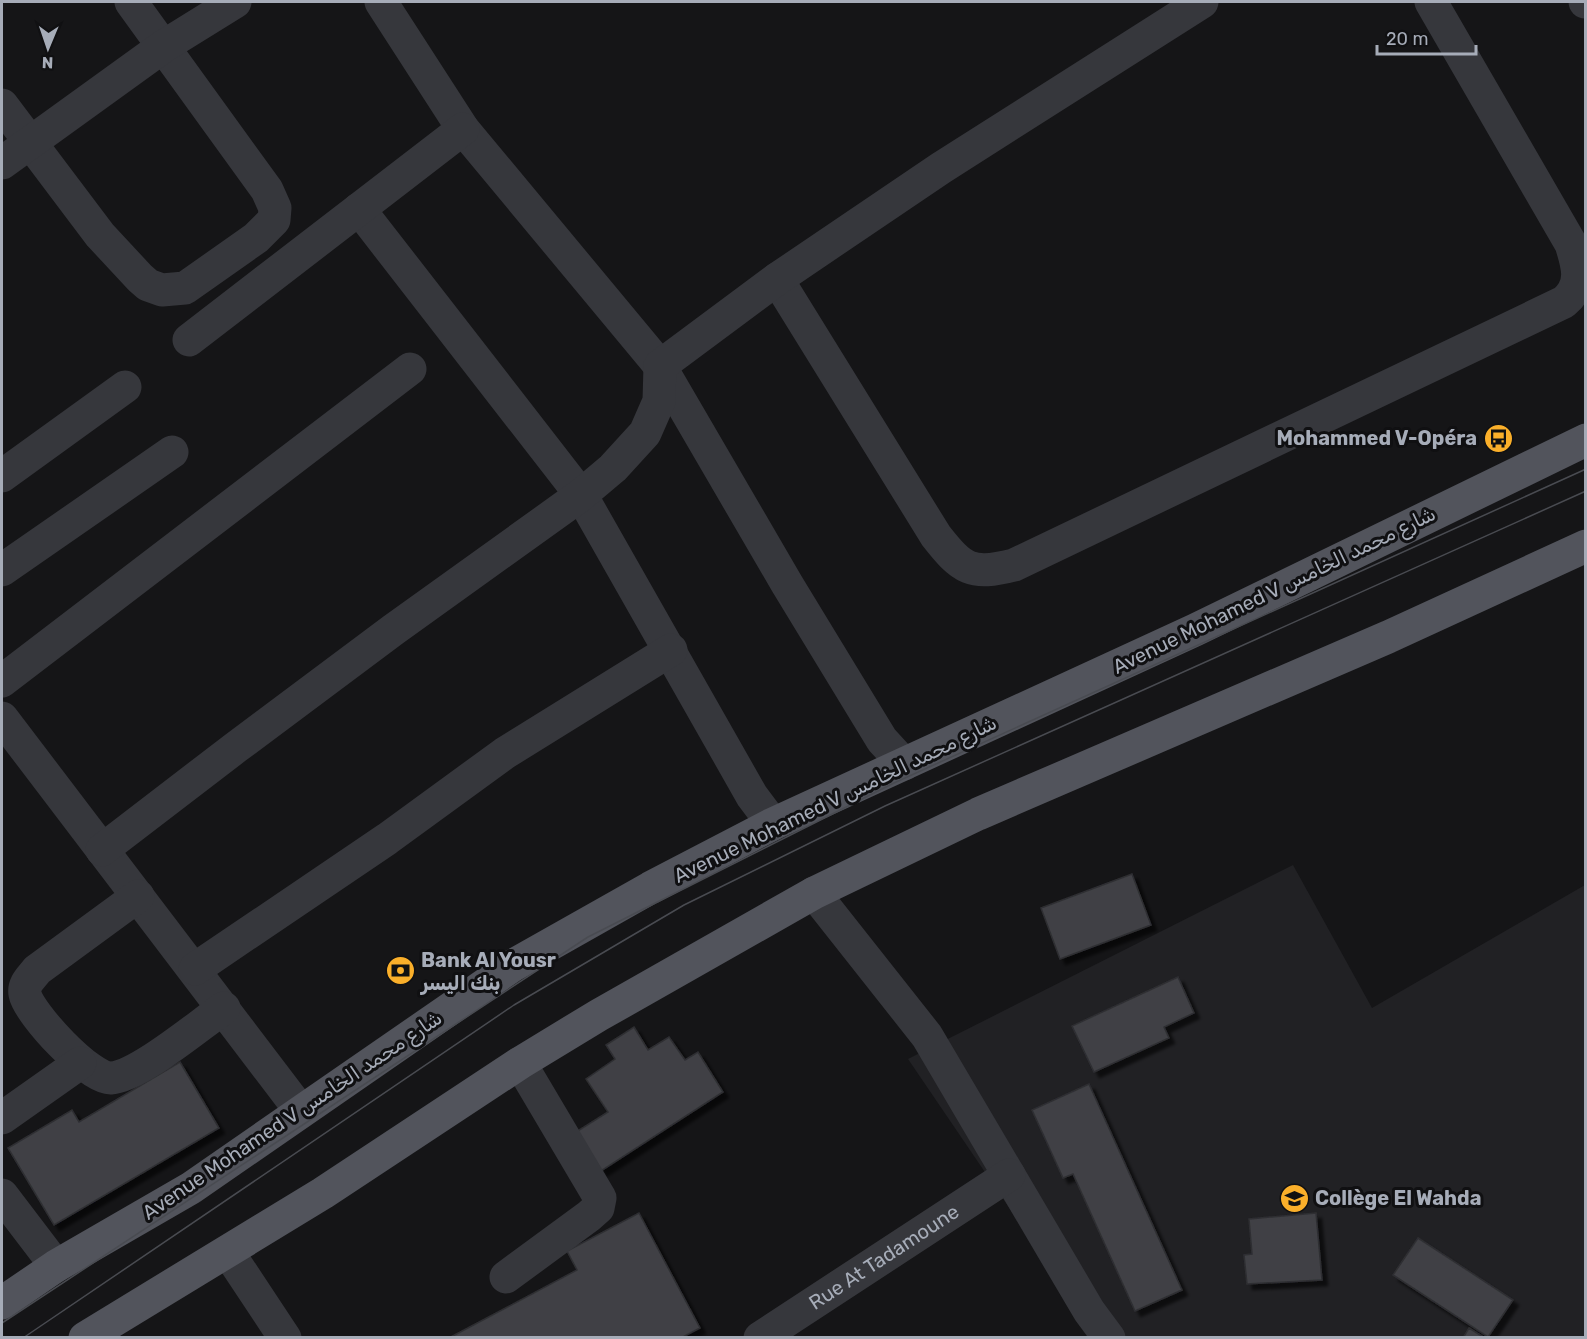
<svg xmlns="http://www.w3.org/2000/svg" width="1587" height="1339" font-family="Rubik,Cairo,sans-serif">
  <defs>
    <filter id="shadow"><feDropShadow dx="5.5" dy="5.5" stdDeviation="1.5" flood-color="#0009"/></filter>
  </defs>
  <rect width="100%" height="100%" fill="#151517"/>
  <path fill="#212124" d="M1293 865 1372 1008 1585 885V1337H1097L908 1059Z"/>
  <path fill="#3f4044" stroke="#2f2f33" stroke-width="1.5" filter="url(#shadow)" d="M1132 874 1151 925 1060 959 1041 908Z
    M1178 977 1194 1013 1164 1027 1169 1038 1094 1072 1072 1026Z
    M634 1027 648 1050 669 1037 685 1060 698 1052 723 1092 601 1171 576 1132 608 1112 586 1079 615 1059 606 1045Z
    M180 1062 219 1128 54 1225 8 1148 72 1110 79 1122Z
    M1089 1084 1182 1290 1135 1311 1073 1174 1063 1178 1032 1110Z
    M639 1213 700 1328 681 1338H449L577 1270 567 1251Z
    M1316 1213 1322 1280 1247 1284 1244 1255 1252 1254 1249 1219Z
    M1418 1238 1513 1300 1488 1337 1393 1275Z
    M1469 1328 1485 1338H1463Z"/>
  <g fill="none" stroke-linecap="round" stroke-linejoin="round">
    <g stroke="#36373c" stroke-width="33">
      <path d="M381 2 463 129 660 366 787 584 882 740 904 764"/>
      <path d="M2 105 100 235 140 278 148 285 162 290 185 288 256 238 274 220 275 208 267 190 131 2"/>
      <path d="M2 163 164 46 235 2"/>
      <path d="M359 209 581 495 752 796 773 824"/>
      <path d="M777 279 936 536C962 569 971 576 1014 565L1564 302C1584 285 1578 266 1571 244L1431 2"/>
      <path d="M189 340 463 129"/>
      <path d="M2 476 125 387"/>
      <path d="M2 570 172 452"/>
      <path d="M2 681 410 369"/>
      <path d="M2 718 300 1110"/>
      <path d="M102 850 235 748 393 630 581 495 613 468 645 433 659 401 660 366 777 279 941 168 1202 2"/>
      <path d="M814 893 927 1036 1089 1311 1109 1338"/>
      <path d="M138 896 37 970C31 978 23 984 25 994 29 1014 91 1080 111 1078 139 1076 199 1025 224 1008"/>
      <path d="M195 969 387 839 505 753 671 650"/>
      <path d="M2 1118 80 1063"/>
      <path d="M2 1195 56 1266"/>
      <path d="M228 1252 285 1338"/>
      <path d="M506 1277 589 1216 598 1208 600 1198 520 1063"/>
      <path id="s1" d="M760 1338 1009 1175"/>
    </g>
    <path stroke="#36373c" stroke-width="33" d="M1585 2H1586"/>
    <path stroke="#52545c" stroke-width="33" d="M2 1303 56 1266 191 1188 512 966 650 888 773 824 1195 630 1586 440
      M85 1338 323 1193 520 1063 599 1015 814 893 978 814 1388 637 1586 546"/>
    <path stroke="#494b51" stroke-width="1.5" d="M2 1323 588 937 894 783 1586 469
      M23 1338 514 1005 684 905 885 806 1586 491"/>
  </g>
  <defs>
    <symbol id="bus-disc" viewBox="-11 -11 22 22"><circle r="9.5" fill="#faaf2a" stroke="#101012"/><path d="M-5-6H5V4H4V6H2V4H-2V6H-4V4H-5ZM-3.5-4V0h7V-4ZM-3.5 1.2v1.5H-2V1.2ZM2 1.2v1.5H3.5V1.2Z" fill="#111"/></symbol>
    <symbol id="bank-disc" viewBox="-11 -11 22 22"><circle r="9.5" fill="#faaf2a" stroke="#101012"/><path d="M-6-4H6V4H-6ZM0-2.3a2.3 2.3 0 1 0 0 4.6a2.3 2.3 0 1 0 0-4.6Z" fill="#111"/></symbol>
    <symbol id="school-disc" viewBox="-11 -11 22 22"><circle r="9.5" fill="#faaf2a" stroke="#101012"/><path d="M0-5L7-2L0 1L-7-2ZM-4 1L0 2.5L4 1V4Q0 6-4 4Z" fill="#111"/></symbol>
  </defs>
  <g fill-rule="evenodd">
    <use href="#bus-disc" x="1482" y="422" width="33" height="33"/>
    <use href="#bank-disc" x="384" y="954" width="33" height="33"/>
    <use href="#school-disc" x="1278" y="1182" width="33" height="33"/>
  </g>
  <g text-anchor="middle" dominant-baseline="central" stroke-width="6" stroke-linejoin="round" paint-order="stroke">
    <g font-size="20" font-weight="bold" fill="#a6acb8" stroke="#101012" text-anchor="start">
      <text x="1477" y="438" text-anchor="end">Mohammed V-Opéra</text>
      <text x="421" y="960">Bank Al Yousr<tspan x="421" dy="23">بنك اليسر</tspan></text>
      <text x="1315" y="1198">Collège El Wahda</text>
    </g>
    <g font-size="20" fill="#a6acb8" stroke="#101012">
      <text transform="translate(1274 590) rotate(-26)">Avenue Mohamed V شارع محمد الخامس</text>
      <text transform="translate(835 799) rotate(-26)">Avenue Mohamed V شارع محمد الخامس</text>
      <text transform="translate(292 1115) rotate(-34)">Avenue Mohamed V شارع محمد الخامس</text>
      <text stroke="none"><textPath href="#s1" startOffset="148">Rue At Tadamoune</textPath></text>
    </g>
  </g>
  <rect width="1587" height="1339" fill="none" stroke="#a6acb8" stroke-width="6"/>
  <g transform="translate(48 48) rotate(182)" stroke="#101012" stroke-width="4.5" paint-order="stroke">
  <path d="M0-4.5L10 22L0 15L-10 22Z" fill="#a6acb8"/>
  <text y="-9" font-size="16" font-weight="bold" text-anchor="middle" fill="#a6acb8">N</text>
  </g>
  <path d="M1377 45v9h99v-9" fill="none" stroke="#a6acb8" stroke-width="3"/>
  <text x="1386" y="45" font-size="18" fill="#a6acb8" stroke="#101012" stroke-width="4.5" paint-order="stroke">20 m</text>
</svg>
